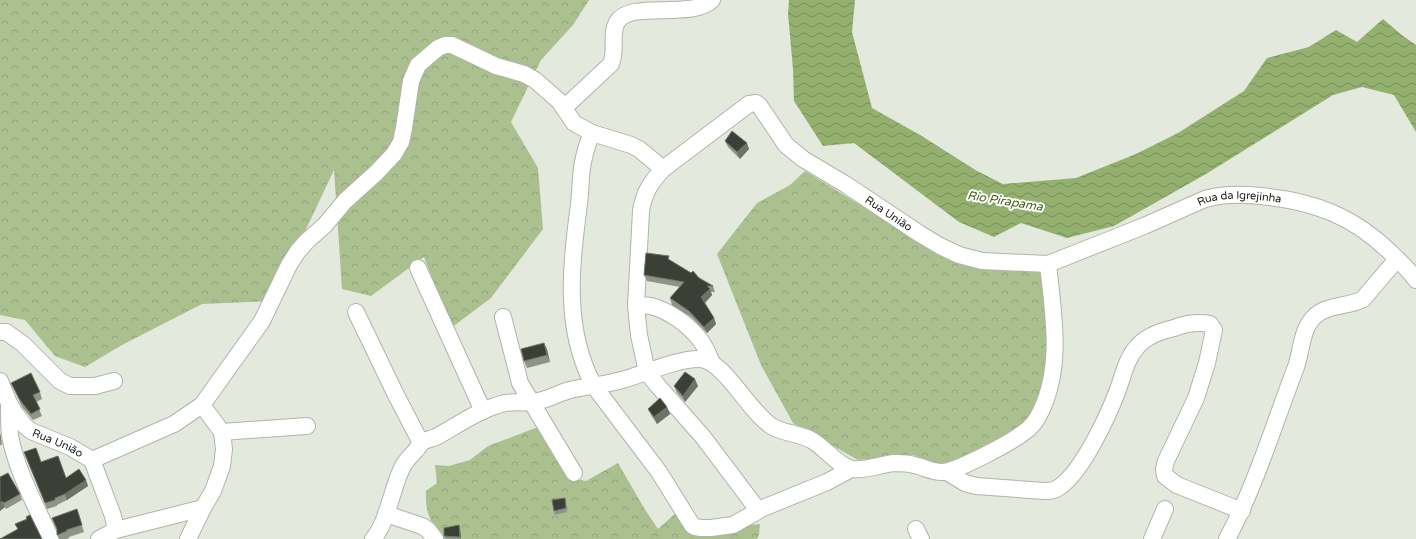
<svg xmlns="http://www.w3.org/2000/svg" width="1416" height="539" font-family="'Varela Round',sans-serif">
  <defs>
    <pattern id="forest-crowns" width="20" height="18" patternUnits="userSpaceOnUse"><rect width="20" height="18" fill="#aac08f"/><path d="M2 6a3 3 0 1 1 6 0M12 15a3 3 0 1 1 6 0" fill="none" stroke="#92a47b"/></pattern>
    <pattern id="water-waves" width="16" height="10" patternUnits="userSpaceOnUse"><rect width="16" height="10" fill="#93b06e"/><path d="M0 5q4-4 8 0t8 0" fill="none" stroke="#778e59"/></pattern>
  </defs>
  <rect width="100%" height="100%" fill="#e3e9dd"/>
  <path fill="url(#forest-crowns)" d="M0 0H589L573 25 541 60 511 122 538 168 543 229 491 298 451 328 424 257 371 296 342 289 334 170 272 301 202 304 122 345 85 367 55 356 25 320 0 315Z
    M805 171 927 246 1049 274 1052 373 1037 419 953 470 913 455 858 460 793 423 761 365 717 254 757 203 790 185Z
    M538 427 569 477 586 481 618 463 644 508 658 529 677 512 692 531 760 524 759 535 757 539H443C430 522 425 512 426 491L437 483 435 465 449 466 470 460 488 446Z"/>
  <path fill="url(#water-waves)" d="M789 0H855L852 32 872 108 920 135 977 171 1003 184 1076 178 1136 154 1178 133 1244 91 1267 58 1309 47 1336 30 1357 42 1383 19 1403 36 1416 45V132L1394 95 1362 87 1333 95 1206 174 1114 226 1067 238 1021 223 994 237 959 222 854 143 823 146 794 101 793 69 788 14Z"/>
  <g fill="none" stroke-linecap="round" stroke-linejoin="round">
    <defs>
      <g id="minor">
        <path d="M564 108 611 64C617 51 610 34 617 22 630 0 691 20 712 0"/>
        <path d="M592 133C588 142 585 152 583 162 580 176 581 190 579 204 571 266 563 329 594 386L659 472 692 525 695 527 701 528H711L733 525 763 508 827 482 851 469"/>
        <path d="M418 268 483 411"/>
        <path d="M636 306C641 306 646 305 651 306 670 311 690 326 701 341 706 348 709 356 712 363"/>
        <path d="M356 312 395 393 421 443"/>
        <path d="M503 317 520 383 574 473"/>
        <path d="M0 332H6L23 344 60 381 70 386H95L114 381"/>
        <path id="s1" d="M0 381 9 403 14 412 24 425 31 431 70 447 92 460 113 516 116 530"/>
        <path d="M9 405C9 415 9 426 10 436 17 472 36 506 51 539"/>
        <path d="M202 405 222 432 307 426"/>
        <path d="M92 460 174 424 202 405 262 321 289 265 298 251 308 240 325 225 345 201 376 173 394 154 401 142 404 128 411 81 418 65 438 48 445 45H452L496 66 524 74 535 80 559 101 574 123 592 133 631 145 639 149 663 169"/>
        <path d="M947 472 965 483 976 486 1044 491C1048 491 1053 491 1056 489 1080 477 1108 416 1117 392 1123 377 1126 359 1137 347 1146 336 1161 331 1174 328 1185 324 1199 322 1210 324L1214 330 1207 363 1196 398 1166 461 1164 469 1165 476 1177 485 1242 511"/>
        <path id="s2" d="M758 510 703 437 658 386 647 372 639 335 636 306 641 211C644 192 651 182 663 169L749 104 756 103 759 105 786 145 803 159 845 184 920 234 940 246 959 255 982 261 1048 264 1144 226 1205 199C1223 194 1241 194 1260 196 1314 201 1354 216 1393 255 1401 263 1410 271 1416 280"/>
        <path d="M386 514 422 526 428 530 435 539"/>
        <path d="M916 529 921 539"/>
        <path d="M99 539 116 530 203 508"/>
        <path d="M188 539 203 508 213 491 222 466 224 449 222 432"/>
        <path d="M373 539C387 524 392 488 402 468 405 461 411 456 416 450 418 448 420 444 422 442 426 440 431 439 436 437 458 425 480 409 505 403 516 401 527 404 538 401 549 399 559 393 570 390 587 386 605 385 622 380 644 374 679 358 700 359 724 360 750 414 773 427 786 434 800 433 813 441 826 449 837 465 852 469 866 471 881 464 895 463 901 463 908 463 914 465 924 467 931 472 942 472 956 472 1010 443 1023 433 1031 428 1037 420 1041 411 1063 365 1053 313 1048 264"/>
        <path d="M1152 539 1165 509"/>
        <path d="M1227 539C1256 485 1274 424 1296 367 1302 350 1301 329 1315 316 1328 304 1349 307 1363 299L1397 259"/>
      </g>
    </defs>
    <use href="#minor" stroke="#afb5a9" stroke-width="18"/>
    <use href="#minor" stroke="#fff" stroke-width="16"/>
  </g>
  <path fill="#8f948a" d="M725 141 749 149 740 159 728 147Z
    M670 260 713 286 715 292H711L712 295 705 303 714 318 716 324 707 333 691 317 672 305 670 298 680 287 647 281 644 275Z
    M544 343 550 362 527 368 524 361Z
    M11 383 40 392 42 399 36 402 42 416 33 420 22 407Z
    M674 386H698L685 402 677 393Z
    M667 407 670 414 657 424 651 415 648 409Z
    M0 425V433L2 445H0Z
    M24 452 66 478 86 480 88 486 67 500 57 505V506L47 509Z
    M0 477 20 494 22 500 6 509 5 507 0 511Z
    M566 502 567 512 555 515 554 511Z
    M79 516 84 532 69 537V538L67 539H59L57 535V530L52 518Z
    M459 525 460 528 461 539H446L444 536Z"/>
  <path fill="#6d7368" d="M747 143 749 149 740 159 737 152Z
    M710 289 712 295 704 304 701 297Z
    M714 318 716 324 707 333 704 327Z
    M544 343 547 349 550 362 547 355Z
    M695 379 698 386 685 402 683 396Z
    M667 407 670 414 657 424 654 417Z
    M0 425V433L2 445 0 438Z
    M86 480 88 486 67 500 65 494Z
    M2 501 5 507 0 511V503Z
    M459 525 460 528 461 539 460 537Z"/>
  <path fill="#3b4036" stroke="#6d7368" d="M732 131 747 143 737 152 725 141Z
    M646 253 669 256 668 259 691 273 693 271 699 278 713 286H707L710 289 701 297 714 318 704 327 689 311 670 298 684 282 644 275Z
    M544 343 547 355 524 361 521 349Z
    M685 372 695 379 683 396 674 386Z
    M31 373 40 392 33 395 40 409 31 414 20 400 11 383Z
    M660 398 667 407 654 417 648 409Z
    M36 448 41 462 58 456 66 478 79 469 86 480 65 494 55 498V500L45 503 24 452Z
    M8 473 20 494 4 503 2 501 0 503V477Z
    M565 498 566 508 554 511 552 500Z
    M77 509 82 525 66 530 67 531 57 535V529L52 518Z
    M30 515 42 539H0L18 529 15 524 27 519 26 517Z
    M459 525 460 537 444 536V528Z"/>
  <g text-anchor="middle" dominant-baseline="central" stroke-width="4" stroke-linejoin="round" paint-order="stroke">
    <g font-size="11" fill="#1a1c17" stroke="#fff">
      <text stroke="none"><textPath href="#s2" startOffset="1054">Rua da Igrejinha</textPath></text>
      <text stroke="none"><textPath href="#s2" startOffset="678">Rua União</textPath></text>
      <text stroke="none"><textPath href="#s1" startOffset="89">Rua União</textPath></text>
    </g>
    <g font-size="12" font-style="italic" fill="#445f19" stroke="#fff">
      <text transform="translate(1005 201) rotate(9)">Rio Pirapama</text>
    </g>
  </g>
</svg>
